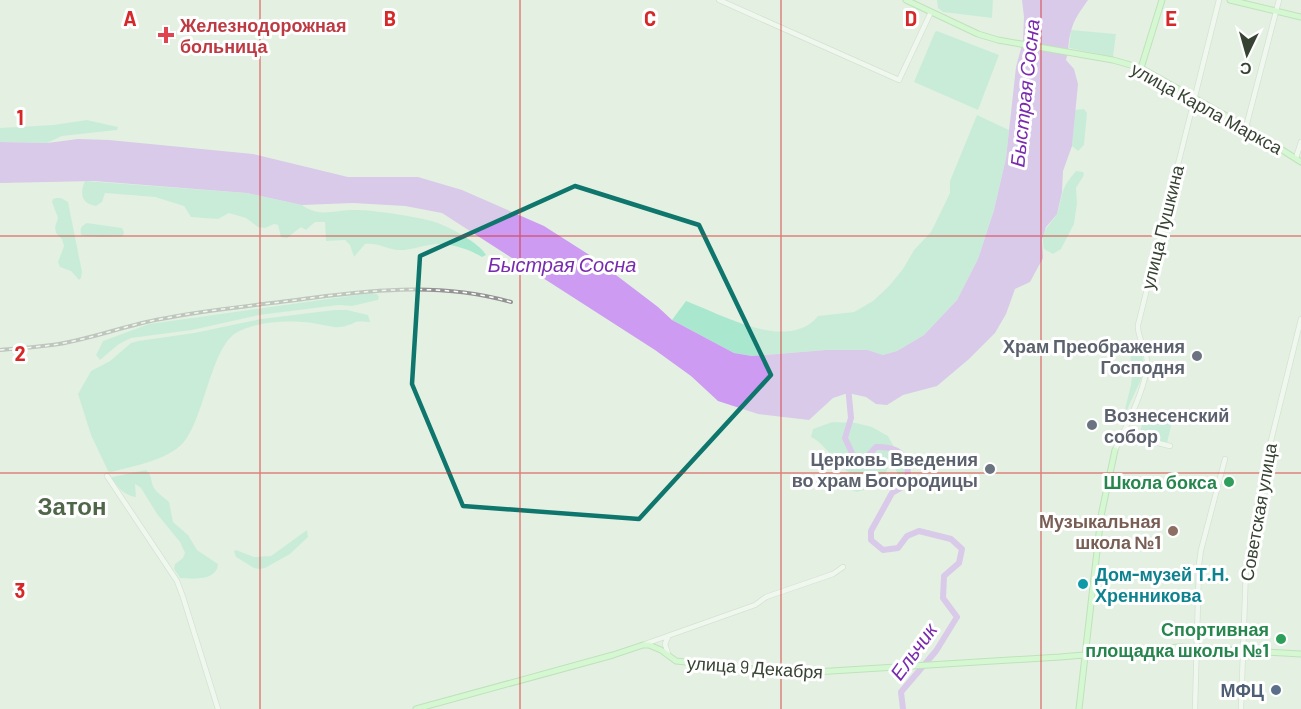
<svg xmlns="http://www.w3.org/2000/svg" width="1301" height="709" font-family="Barlow,sans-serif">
  <rect width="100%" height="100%" fill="#e4f1e2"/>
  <path fill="#a9e7cf" d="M937 0H993L992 18 943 12 938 8Z
    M1071 30 1116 34 1113 57 1069 48Z
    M937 31 999 55 978 110 914 82 935 32Z
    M1084 109 1087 113 1084 145 1078 151 1072 146 1075 110Z
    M977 115 1009 130 1006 158 994 210 978 259 957 300 924 335 897 351 883 355 868 350H826L752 356 734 353 672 320 686 301C721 314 788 353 818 316L854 312 873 301 889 286 903 269 914 250 931 232 950 193V181Z
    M87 120 118 127 117 130 62 136 47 143 0 142V128L53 125Z
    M1076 171 1083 172 1084 175 1076 188 1077 203 1074 224 1061 249 1053 254 1044 249C1040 230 1048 228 1056 215 1060 208 1060 199 1063 191 1065 184 1071 177 1076 171Z
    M85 181 247 193 302 205C318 217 332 211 350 210 370 209 413 216 432 221 446 225 480 243 486 255L482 257C471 250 455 245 442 244 427 243 412 251 396 250 384 248 379 243 365 244L354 257 350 245 345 240 326 241 325 222H315L306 230 301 227 287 238 281 237 278 225 274 224 265 228 258 227 246 218 229 213 218 219 191 217 184 206 155 197 105 193 102 202 96 206C82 204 79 194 85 181Z
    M56 198H61L68 202 82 272 81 278 79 280 71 271 60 267 58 262 64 246 62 239 56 233 55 227 58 218 52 202 53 199Z
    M87 223 122 228 124 232 123 236C117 237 85 237 81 235 80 228 81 226 87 223Z
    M371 293 377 294 379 297 378 300 352 306 339 305 259 315 192 330 131 338 119 344 100 360 96 355 103 341 149 324Z
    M334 310H347L368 315 370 322C366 322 360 321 356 322 349 325 343 328 334 327 327 326 319 324 312 323 288 320 257 321 236 333 211 348 204 420 183 443 166 461 133 466 111 472L108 471 91 435 78 394 91 371 110 361 131 343 138 341 194 333 261 319Z
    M1132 344 1137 345C1151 369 1141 378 1132 399 1129 403 1129 408 1126 412L1125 409 1131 385 1132 376 1130 366Z
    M1155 414 1173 418 1167 443 1141 436 1156 438 1140 433 1143 419 1153 421Z
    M832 422 856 423 872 427 888 436 906 469 905 476 900 478 894 467H888C883 485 875 487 857 492L852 490 853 487 872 478V475C869 475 865 476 862 476 838 475 831 447 811 437L813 429Z
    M146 470C153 476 150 481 154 488 157 493 165 498 169 502L173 522 188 535 197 550 218 564C217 581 193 579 180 578L174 569 175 564 183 558 185 553 180 542 157 514 141 488 135 484 136 497C125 496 119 488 112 480V477Z
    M307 530 308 537 290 554 265 568 259 569 254 568 236 557 234 551 236 550 254 557 271 556Z"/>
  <path fill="#cd9bf1" d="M1022 0H1088C1081 10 1074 19 1071 31 1068 40 1069 50 1066 60L1074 69 1078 84 1072 146 1063 171 1062 192 1057 214 1046 227 1042 240 1043 258 1030 282 1015 289 1006 314 995 333 969 359 937 386 903 395 887 405 876 404 866 397 848 393 833 398 809 420 758 414 718 401 691 376 655 350 442 213 405 206 353 203 302 205 247 193 94 181 0 183V142L47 143 78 139 109 140 253 154 348 177H418L462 190 544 226 591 256 658 307 672 320 734 353 752 356 826 350H868L883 355 897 351 924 335 957 300 978 259 994 210 1006 158 1016 67 1023 41 1024 17Z"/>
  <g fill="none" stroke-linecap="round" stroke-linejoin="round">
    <path stroke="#cd9bf1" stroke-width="6" d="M848 386 851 418 845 438 858 466 876 447C903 446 912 460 906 485L892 493 871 531V540L883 550 898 548 907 536 919 531 951 539 962 549 959 563 944 576 943 598 957 617 936 651 901 692 903 709"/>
    <defs>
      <path id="tertiary" d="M719 0 899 80 931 12
        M1246 127 1279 0
        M1296 158 1301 142
        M1123 434 1170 446
        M1115 450C1125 429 1148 384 1147 361 1146 348 1137 337 1138 325L1219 0
        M107 476 177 581 183 597 218 709
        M645 644 755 605 766 597 833 574 843 567
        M668 654 665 644 668 637
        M1195 709 1199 564 1201 550 1225 459
        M1241 709 1246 568 1264 469 1301 319"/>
      <path id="secondary" d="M906 0 978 34 998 40 1113 60 1141 68 1246 127 1301 162
        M1230 0 1301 17
        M1141 68 1162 0
        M416 709 613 655 643 645H649L661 650 676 661 772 671 815 672 1060 657 1179 647 1301 654
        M1079 709 1101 516 1115 450"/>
    </defs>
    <use href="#tertiary" stroke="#c0d5bb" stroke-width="6"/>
    <use href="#secondary" stroke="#94cf8e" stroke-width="7"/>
    <use href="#tertiary" stroke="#fff" stroke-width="4.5"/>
    <use href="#secondary" stroke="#c3ffbe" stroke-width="5"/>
    <defs>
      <path id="rail" d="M0 350C20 348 40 347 59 344 94 338 127 325 161 319 211 309 261 305 311 298 379 289 444 283 511 302"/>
    </defs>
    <use href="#rail" stroke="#939393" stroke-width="4"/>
    <use href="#rail" stroke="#fff" stroke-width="1.5" stroke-dasharray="4.5" stroke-linecap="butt"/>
  </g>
  <path d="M0 0H1301V709H0ZM575 186 699 225 771 375 639 519 463 506 412 384 420 256Z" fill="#e4f1e2" fill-opacity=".55" fill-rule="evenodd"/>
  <path fill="none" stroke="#0f766e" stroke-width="4.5" stroke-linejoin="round" d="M575 186 699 225 771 375 639 519 463 506 412 384 420 256Z"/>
  <path fill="none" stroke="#d62828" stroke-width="1.5" stroke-opacity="0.55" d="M260 0V709M520 0V709M781 0V709M1041 0V709M0 236H1301M0 473H1301"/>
  <path fill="#e0444e" stroke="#fff" stroke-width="2" d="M163 26h6v6h6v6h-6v6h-6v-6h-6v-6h6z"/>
  <g fill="#6b7280" stroke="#fff" stroke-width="2">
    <circle cx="1197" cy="356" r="6"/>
    <circle cx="1092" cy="425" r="6"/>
    <circle cx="990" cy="469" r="6"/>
  </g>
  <g fill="#2e9e5b" stroke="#fff" stroke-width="2">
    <circle cx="1229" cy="482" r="6"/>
    <circle cx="1281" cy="639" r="6"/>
  </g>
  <circle fill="#8d6e63" stroke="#fff" stroke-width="2" cx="1173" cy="531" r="6"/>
  <circle fill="#0f9aa8" stroke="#fff" stroke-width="2" cx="1083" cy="584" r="6"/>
  <circle fill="#5c6f8a" stroke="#fff" stroke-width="2" cx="1276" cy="690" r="6"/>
  <g text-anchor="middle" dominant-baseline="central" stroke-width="6" stroke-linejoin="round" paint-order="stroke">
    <g font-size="18" font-weight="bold" fill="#be3a42" stroke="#fff" text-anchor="start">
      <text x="180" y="25">Железнодорожная<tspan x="180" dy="21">больница</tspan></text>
    </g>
    <g font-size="18" fill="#364332" stroke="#fff">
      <text transform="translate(1207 108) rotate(29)">улица Карла Маркса</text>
      <text transform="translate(1162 227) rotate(-76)">улица Пушкина</text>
      <text transform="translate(1258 512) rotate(-80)">Советская улица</text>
      <text transform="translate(755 667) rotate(4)">улица 9 Декабря</text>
    </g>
    <g font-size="18" font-weight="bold" fill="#5b616d" stroke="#fff" text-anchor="end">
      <text x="1185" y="346">Храм Преображения<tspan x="1185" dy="21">Господня</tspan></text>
      <text x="1104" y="415" text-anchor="start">Вознесенский<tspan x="1104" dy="21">собор</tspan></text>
      <text x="978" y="459">Церковь Введения<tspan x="978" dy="21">во храм Богородицы</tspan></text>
    </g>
    <g font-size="18" font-weight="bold" fill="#27864d" stroke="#fff" text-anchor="end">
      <text x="1217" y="482">Школа бокса</text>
      <text x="1269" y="629">Спортивная<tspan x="1269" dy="21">площадка школы №1</tspan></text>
    </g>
    <g font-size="18" font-weight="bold" fill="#785e54" stroke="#fff" text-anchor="end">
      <text x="1161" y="521">Музыкальная<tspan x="1161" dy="21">школа №1</tspan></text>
    </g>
    <g font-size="18" font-weight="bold" fill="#0d838f" stroke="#fff" text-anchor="start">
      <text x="1095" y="574">Дом-музей Т.Н.<tspan x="1095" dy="21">Хренникова</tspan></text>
    </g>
    <g font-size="18" font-weight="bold" fill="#4e5e75" stroke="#fff" text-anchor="end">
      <text x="1264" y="690">МФЦ</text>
    </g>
    <g font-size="20" font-style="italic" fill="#792baf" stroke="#fff">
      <text transform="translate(1024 93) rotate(-84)">Быстрая Сосна</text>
      <text x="562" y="264">Быстрая Сосна</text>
      <text transform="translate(913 651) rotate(-54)">Ельчик</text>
    </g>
    <g font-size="24" font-weight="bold" fill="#506649" stroke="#fff">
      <text x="72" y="505">Затон</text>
    </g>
  </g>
  <g font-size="20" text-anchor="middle" font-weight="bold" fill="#d62828" stroke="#fff" stroke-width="6" stroke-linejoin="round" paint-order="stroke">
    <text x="130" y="26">A</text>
    <text x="390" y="26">B</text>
    <text x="650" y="26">C</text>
    <text x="911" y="26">D</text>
    <text x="1171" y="26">E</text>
    <text x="20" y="125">1</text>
    <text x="20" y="361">2</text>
    <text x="20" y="598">3</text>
  </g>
  <g transform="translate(1247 54) rotate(185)" stroke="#ffffff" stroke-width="4.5" paint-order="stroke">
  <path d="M0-4.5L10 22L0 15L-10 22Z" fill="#364332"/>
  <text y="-9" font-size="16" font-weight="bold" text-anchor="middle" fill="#364332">С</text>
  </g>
</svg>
